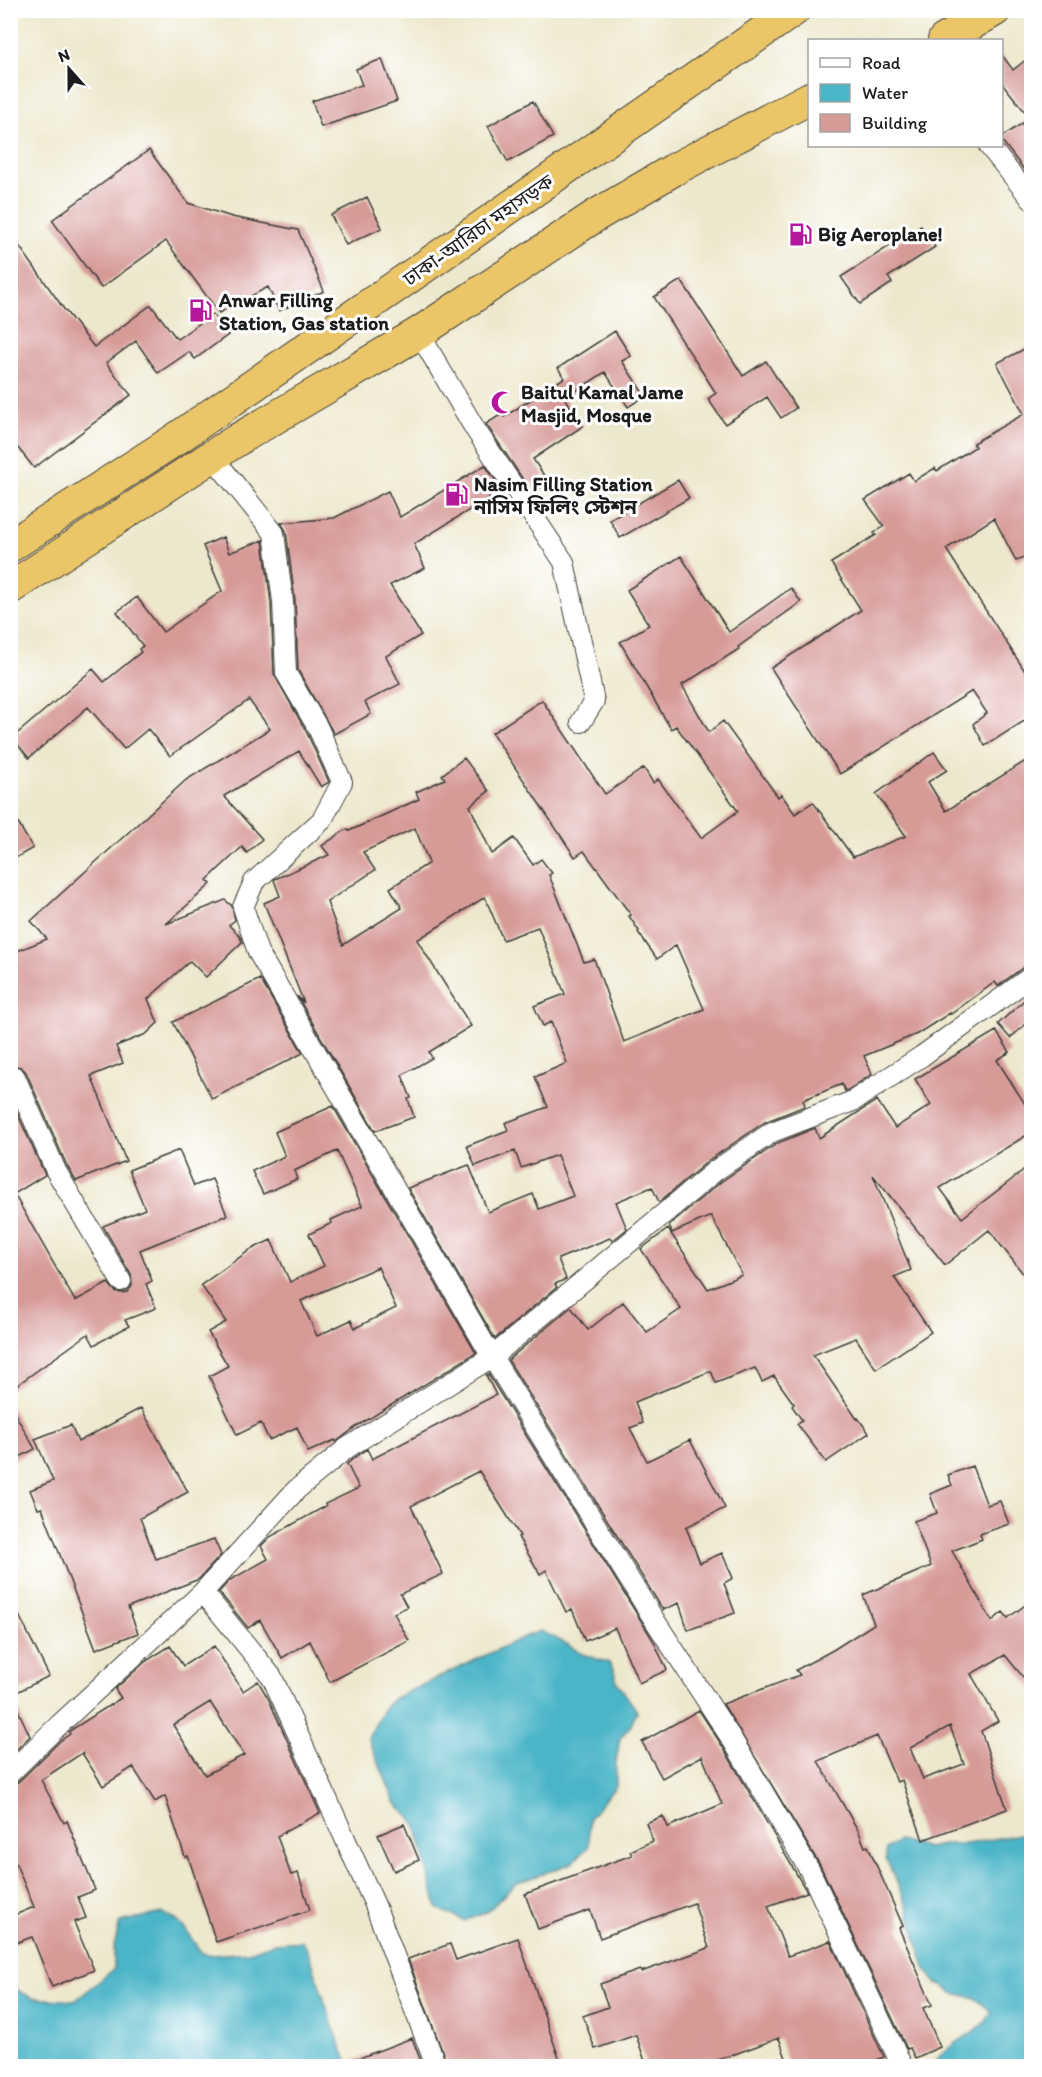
<svg xmlns="http://www.w3.org/2000/svg" width="1042" height="2077" font-family="Itim,'Noto Sans Bengali',sans-serif">
  <rect width="100%" height="100%" fill="#fff"/>
  <filter id="ink" filterUnits="userSpaceOnUse"><feTurbulence type="fractalNoise" baseFrequency=".0167" numOctaves="2"/><feDisplacementMap in="SourceGraphic" scale="12" xChannelSelector="R" yChannelSelector="G"/><feConvolveMatrix kernelMatrix="1 2 1 2 8 2 1 2 1" color-interpolation-filters="sRGB"/></filter>
  <filter id="wash" filterUnits="userSpaceOnUse"><feTurbulence type="fractalNoise" baseFrequency=".008" numOctaves="4" result="noise"/><feDisplacementMap in="SourceGraphic" scale="24" xChannelSelector="R" yChannelSelector="G"/><feGaussianBlur stdDeviation="1.35" result="paint"/><feColorMatrix in="noise" values="0 0 0 0 0 0 0 0 0 0 0 0 0 0 0 0 0 1.4 0 .05"/><feComposite in="paint" operator="in"/></filter>
  <g filter="url(#wash)">
    <rect width="100%" height="100%" fill="#ede8cd"/>
    <path fill="#4bb5c8" stroke="#346872" stroke-width="1.5" d="M541 1631 567 1644 582 1654 609 1663 614 1671 617 1682 637 1711 631 1725 620 1738 616 1762V1786L589 1818V1846L572 1863 515 1884 487 1912 464 1921 437 1908 416 1824 395 1802 368 1738 384 1708 395 1698 524 1637Z
      M1031 1832V2060L988 2066H932L943 2052 984 2024 992 2012 975 1998 953 1993 934 1981 925 1968 907 1905 886 1859V1849L898 1841 916 1844 927 1848 948 1844H967Z
      M162 1913C186 1921 187 1936 202 1953L214 1955 249 1952 274 1943 303 1941C312 1957 315 1972 321 1990 329 2016 338 2042 350 2066H11L10 1986 32 1998 75 2001 114 1969V1947L120 1922Z"/>
    <g id="blocks">
      <path fill="#d69a97" fill-rule="evenodd" d="M1002 55 1013 70 1032 55V180L1002 141V137L1030 118 1002 83Z
        M382 59 397 101 321 127 312 101 362 85 356 69Z
        M533 101 553 137 508 162 488 126Z
        M149 150 188 203 232 217 298 230 324 291 279 311 268 287 219 313 166 241 101 288 52 220Z
        M367 197 382 228 346 245 331 215Z
        M921 226 935 247 888 277 892 283 860 304 841 277Z
        M10 233 64 309 94 347 151 305 177 339 213 314 228 335 195 359 189 352 158 373 136 341 106 363 131 395 34 468 10 438Z
        M681 280 743 376 766 361 796 408 781 418 767 397 725 424 708 399 716 393 654 297Z
        M615 331 631 356 622 361 645 396 628 407 605 372 565 398 583 426 533 459 549 483 532 493 486 424 502 414 504 417 564 378 558 368Z
        M1032 345V553L1016 561 994 518 946 549 1032 682V716L985 746 973 724 987 713 972 691 840 774 771 668 861 610 831 563 876 535 874 533 884 526 865 500 909 473 914 481 935 468 937 471 975 447 973 443 1024 414 997 363Z
        M485 465 502 490 414 544 425 568 390 585 421 635 386 656 400 684 365 702 371 714 334 734 298 670 295 601 286 531 281 523 334 518 388 491 400 517Z
        M678 480 689 498 620 538 610 520Z
        M223 537 229 553 263 540 271 603 274 674 307 733 329 782 321 787 299 751 224 796 262 839 247 853 242 847 207 880 211 884 166 924 225 900 232 906 235 920 229 925 240 937 242 942 206 977 190 961 148 999 158 1023 146 1034 116 1046 123 1063 91 1076 126 1161 76 1181 67 1166 26 1072 21 1067 10 1065V954L47 939 31 921 186 780 270 729 249 700 170 756 148 729 124 749 88 707 29 758 12 738 93 669 104 682 141 652 139 649 143 646 117 612 137 597 163 632 222 591 203 546Z
        M681 556 729 632 791 588 801 602 738 647 739 649 682 685 709 732 723 721 778 797 781 794 795 814 813 802 853 857 906 836 876 794 934 752 947 770 928 782 946 811 1032 757V964L1025 966 998 986 995 982 951 1014 950 1013 917 1034 864 1056 872 1074 848 1090 845 1091 842 1084 803 1100 805 1106 765 1122 708 1161 659 1202 652 1187 616 1202 627 1229 612 1241 610 1238 558 1259 566 1279 555 1284 557 1287 495 1339 408 1188 469 1165 488 1212 533 1194 539 1209 573 1196 557 1155 521 1168 515 1151 475 1166 467 1146 508 1130 505 1123 548 1107 535 1077 567 1063 551 1022 543 1026 534 1006 565 994 538 927 503 940 485 897 417 940 471 1026 429 1052 432 1058 402 1075 411 1098 408 1099 414 1117 375 1131 297 996 304 1003 264 903 280 896 274 880 275 879 329 855 322 846 347 829 349 831 419 799 416 792 445 779 442 775 464 758 489 791 470 806 492 854 514 838 533 865 541 859 552 873 549 875 584 962 594 959 624 1042 704 1009 676 945 657 959 638 932 639 931 629 916 631 915 584 851 575 857 492 733 542 700 605 794 644 768 653 783 658 779 701 838 738 811 676 726 671 729 620 642 649 625 627 590ZM415 828 429 863 390 888 402 908 343 945 327 902 375 870 363 852Z
        M10 810 33 848 10 861Z
        M260 979 303 1053 212 1099 173 1022Z
        M1032 993V1019L1010 1038 998 1024Z
        M996 1031 1010 1052 997 1060 1032 1115V1132L940 1188 962 1218 1032 1164V1285L989 1230 945 1265 873 1175 911 1270 894 1277 931 1332 876 1369 856 1338 813 1355 857 1419 858 1418 869 1433 826 1462 797 1424 802 1420 792 1406 794 1404 774 1376 762 1382 755 1368 716 1383 711 1371 635 1402 643 1423 630 1428 647 1461 690 1440 725 1508 686 1527 700 1563 722 1553 733 1578 724 1583 735 1613 688 1630 679 1603 663 1610 508 1360 571 1307 588 1330 623 1302 647 1332 681 1309 641 1249 668 1229 708 1289 742 1275 711 1216 672 1233 669 1225 722 1181 778 1143 815 1128 819 1138 877 1100 895 1128 931 1105 915 1079Z
        M10 1097 45 1175 14 1194 75 1301 108 1283 115 1291 121 1293 127 1292 132 1286 131 1275 103 1226 145 1209 129 1170 179 1150 194 1186 212 1179 227 1215 140 1250 152 1281 146 1284 156 1308 125 1320 129 1326 94 1345 88 1334 10 1390Z
        M333 1106 476 1353 357 1426 336 1442 335 1440 308 1452 297 1427 269 1440 261 1423 237 1435 209 1376 228 1366 208 1332 226 1322 201 1285 250 1250 271 1240 290 1282 324 1266 309 1234 332 1223 331 1220 362 1206 337 1151 294 1171 297 1179 263 1194 252 1171 285 1156 275 1132ZM378 1267 396 1308 355 1328 351 1320 317 1336 301 1301Z
        M488 1374 653 1640 667 1670 639 1683 615 1628 585 1641 572 1609 566 1612 546 1570 540 1574 518 1537 520 1536 479 1471 411 1506 443 1574 400 1594 407 1607 394 1613 409 1641 330 1682 310 1641 282 1658 260 1620 248 1628 219 1592 230 1580 268 1559 261 1546 270 1537 326 1506 325 1504 359 1488 347 1464 354 1458 367 1449 372 1459 496 1395 486 1375Z
        M10 1405 35 1449 10 1462Z
        M141 1408 188 1492 140 1518 156 1559 214 1539 221 1555 199 1579 128 1607 138 1633 96 1649 42 1508 38 1509 30 1490 53 1481 35 1439 71 1425 78 1442Z
        M972 1466 987 1505 1000 1501 1009 1524 980 1534 982 1539 952 1551 992 1621 1003 1612 1008 1618 1032 1600V1688L1005 1655 971 1674 998 1721 981 1731 1007 1809 923 1840 902 1780 897 1782 877 1736 818 1761 859 1832 865 1847 868 1846 903 1926 899 1928 932 2005 923 2008 940 2047 915 2058 910 2048 907 2049 820 1865 723 1704 800 1675 796 1670 833 1650 874 1624 863 1595 931 1566 914 1521 937 1513 930 1494 952 1485 948 1475ZM950 1726 964 1764 923 1779 910 1748Z
        M10 1597 49 1676 11 1695 30 1736 10 1756Z
        M170 1646 183 1666 214 1646 243 1691 258 1681 268 1698 320 1813 277 1836 291 1875 298 1873 310 1910 216 1942 188 1856 185 1857 165 1796 155 1802 133 1767 103 1786 82 1753 41 1780 64 1823 67 1821 95 1890 78 1897 86 1918 74 1922 94 1970 52 1987 32 1937 10 1945V1917L34 1907 10 1850V1785L18 1782 60 1741 70 1734 69 1732 71 1730 121 1698 115 1689 146 1661ZM210 1702 244 1755 205 1775 173 1725Z
        M699 1710 723 1747 807 1892 768 1906 788 1956 830 1941 884 2057 858 2067H789L779 2038 699 2067H647L636 2035 595 2049 583 2016 608 2007 600 1984 640 1970 641 1972 709 1948 694 1903 600 1938 590 1910 538 1929 525 1894 632 1855 630 1851 653 1841 646 1823 663 1816 668 1827 722 1804 702 1756 662 1778 642 1742Z
        M404 1824 419 1860 394 1871 378 1835Z
        M518 1938 562 2067H448L408 1959 450 1944 456 1960Z
        M412 2038 423 2067H341V2065Z"/>
    </g>
  </g>
  <g filter="url(#ink)">
    <use href="#blocks" fill-opacity="0" stroke="#3b3b37" stroke-width="1.5"/>
    <g fill="none" stroke-linecap="round" stroke-linejoin="round">
      <defs>
        <path id="minor" d="M989 146 1032 200
          M419 333 475 429 564 562 594 701 581 722
          M212 456 274 533 283 602 286 673 318 728 342 782 322 820 254 882 243 907 258 952 492 1357 650 1613 733 1741 810 1871 902 2066
          M10 1077H15L56 1171 121 1281
          M203 1592 272 1677 375 1905 436 2066
          M10 1773 60 1724 203 1592 296 1490 347 1448 492 1357 715 1171 772 1132 853 1101 922 1056 1032 976"/>
        <path id="trunk" d="M944 40 995 10
          M10 546 176 439 794 10
          M10 588 237 440 419 333 595 216 673 170 810 98"/>
      </defs>
      <use href="#minor" stroke="#3b3b37" stroke-width="22"/>
      <use href="#trunk" stroke="#3b3b37" stroke-width="34"/>
      <use href="#minor" stroke="#fff" stroke-width="20"/>
      <use href="#trunk" stroke="#ebc669" stroke-width="32"/>
    </g>
  </g>
  <defs>
    <symbol id="fuel-bare" viewBox="-9 -9 18 18"><path d="M-5.5-6h7V0h2V4h1.3V-2.5L3-4.5l.8-.8L6-3V5H2.5V1h-1V6h-7ZM-4.2-4.7v3.2H.2V-4.7Z" fill="#b5179e" stroke="#fff" stroke-width="2.5" paint-order="stroke"/></symbol>
    <symbol id="mosque-bare" viewBox="-9 -9 18 18"><path d="M3.5-4.9A6 6 0 1 0 3.5 4.9A5 5 0 1 1 3.5-4.9Z" fill="#b5179e" stroke="#fff" stroke-width="2.5" paint-order="stroke"/></symbol>
  </defs>
  <g fill-rule="evenodd">
    <use href="#fuel-bare" x="784" y="218" width="33" height="33"/>
    <use href="#fuel-bare" x="184" y="294" width="33" height="33"/>
    <use href="#mosque-bare" x="486" y="386" width="33" height="33"/>
    <use href="#fuel-bare" x="440" y="478" width="33" height="33"/>
  </g>
  <g text-anchor="middle" dominant-baseline="central" stroke-width="6" stroke-linejoin="round" paint-order="stroke">
    <g font-size="20" fill="#1c1c1c" stroke="#fff">
      <text transform="translate(478 230) rotate(-35)">ঢাকা-আরিচা মহাসড়ক</text>
    </g>
    <g font-size="20" font-weight="bold" fill="#1c1c1c" stroke="#fff" text-anchor="start">
      <text x="818" y="234">Big Aeroplane!</text>
      <text x="219" y="300">Anwar Filling<tspan x="219" dy="23">Station, Gas station</tspan></text>
      <text x="521" y="392">Baitul Kamal Jame<tspan x="521" dy="23">Masjid, Mosque</tspan></text>
      <text x="474" y="484">Nasim Filling Station<tspan x="474" dy="23">নাসিম ফিলিং স্টেশন</tspan></text>
    </g>
  </g>
  <rect width="1042" height="2077" fill="none" stroke="#fff" stroke-width="36"/>
  <rect x="808" y="39" width="195" height="108" fill="#ffffff" stroke="#a4a4a4" stroke-width="1.5"/>
  <rect x="820" y="58" width="30" height="9" fill="#ffffff" stroke="#a4a4a4" stroke-width="1.5"/>
  <text x="862" y="69" font-size="18" fill="#1c1c1c">Road</text>
  <rect x="820" y="84" width="30" height="18" fill="#4bb5c8" stroke="#a4a4a4" stroke-width="1.5"/>
  <text x="862" y="99" font-size="18" fill="#1c1c1c">Water</text>
  <rect x="820" y="114" width="30" height="18" fill="#d69a97" stroke="#a4a4a4" stroke-width="1.5"/>
  <text x="862" y="129" font-size="18" fill="#1c1c1c">Building</text>
  <g transform="translate(69 69) rotate(339)" stroke="#ffffff" stroke-width="4.5" paint-order="stroke">
  <path d="M0-4.5L10 22L0 15L-10 22Z" fill="#1c1c1c"/>
  <text y="-9" font-size="16" font-weight="bold" text-anchor="middle" fill="#1c1c1c">N</text>
  </g>
</svg>
